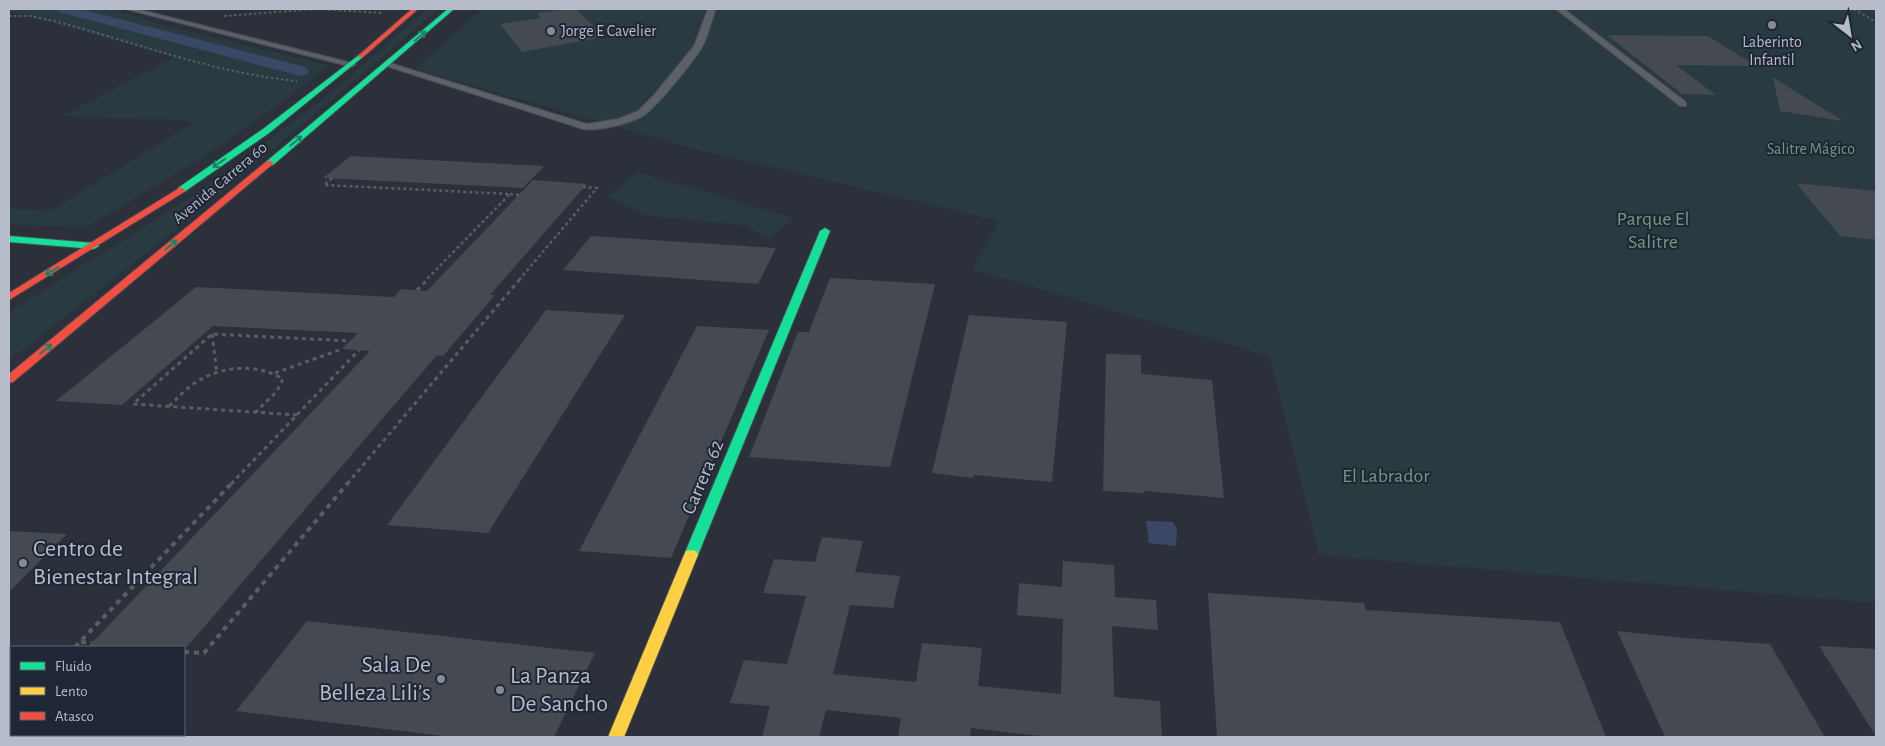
<svg xmlns="http://www.w3.org/2000/svg" width="1885" height="746" font-family="'Alegreya Sans',sans-serif">
  <rect width="100%" height="100%" fill="#2c303a"/>
  <path fill="#293a40" d="M9 9H111L165 26 329 65 288 98 202 158 85 228 9 224V209L50 211 196 121 63 116 174 57 9 11Z
    M427 9H439L191 218 9 361V312L185 201 253 152 332 92Z
    M482 9H1876V603L1319 555 1269 356 972 269 999 221 687 147 415 69Z
    M638 172 794 218 769 239 744 225 648 216 607 197Z"/>
  <path fill="#3b4865" d="M1146 521 1173 522 1177 529 1176 546 1149 543Z"/>
  <g fill="none" stroke-linecap="round" stroke-linejoin="round">
    <path fill="#3b4865" fill-rule="evenodd" d="M57 9H80L306 67 309 71 306 75 300 76 59 12Z"/>
  </g>
  <path fill="#454951" d="M564 9H576L604 37 522 52 500 24 540 18 537 13Z
    M1607 35 1708 36 1756 66 1676 65 1716 95 1682 94Z
    M1773 77 1843 121 1780 111Z
    M351 156 544 166 523 188 323 178Z
    M533 180 587 184 490 295H495L443 356 437 355 187 647H88L370 351 342 349 358 333 213 326 122 405 56 401 196 287 394 297 401 289 427 291Z
    M1796 183 1876 191V240L1840 236Z
    M591 236 776 248 758 284 563 270Z
    M830 278 935 284 890 467 749 457 798 332H809Z
    M546 310 625 315 488 533 387 525Z
    M969 315 1067 322 1052 482 974 475 973 478 932 473Z
    M697 326 769 330 671 558 579 551Z
    M1106 354 1141 355V374L1212 380 1224 498 1144 491V493L1103 491Z
    M9 531 67 534 9 592Z
    M822 537 863 541 855 572 900 576 893 608 850 605 833 674 916 682 922 643 982 648 978 686 1061 694 1063 619 1017 615 1019 583 1062 587 1063 561 1114 565 1115 597 1156 600 1158 630 1112 626 1114 697 1160 701 1162 737H1049L971 728 970 737H898L901 718 826 710 819 737H762L770 706 730 703 744 660 787 664 806 596 763 593 774 559 815 562Z
    M1208 593 1364 603 1366 610 1560 622 1606 737H1217Z
    M307 621 595 653 554 737H451L236 711Z
    M1617 631 1684 638 1770 644 1825 737H1665Z
    M1819 646 1876 649V736Z"/>
  <g fill="none" stroke-linecap="round" stroke-linejoin="round">
    <defs>
      <path id="lane" d="M125 9H137L356 64 352 67Z
        M708 9H716C711 21 708 38 701 49 689 67 662 100 646 114 634 123 597 132 583 129L383 65 390 63 587 124 618 119 638 111 654 95 694 46Z
        M1556 9H1564L1686 102V106H1680Z"/>
      <path id="street" d="M9 715H11V735H72L73 737H9Z"/>
      <path id="fast" d="M448 9H454L273 165H267V161Z
        M359 55 364 56 269 133 184 192H178V188L263 129Z
        M825 228 830 231 698 555 696 559 691 560 686 559 684 555 820 231Z
        M9 236 94 243 99 246 94 249 9 242Z"/>
      <path id="slow" d="M691 550 696 551 698 555 624 737H608L684 555 686 551Z"/>
      <path id="jam" d="M412 9H418L363 57H359V55Z
        M267 161H270L274 163 13 382 9 383V374Z
        M181 187 185 190 184 192 9 300V293Z"/>
    </defs>
    <use href="#lane" stroke="#484b53" stroke-width="2"/>
    <use href="#street" stroke="#484b53" stroke-width="1"/>
    <use href="#fast" stroke="#484b53" stroke-width="2"/>
    <use href="#slow" stroke="#484b53" stroke-width="2"/>
    <use href="#jam" stroke="#484b53" stroke-width="2"/>
    <path stroke="#595e65" stroke-width="2" stroke-dasharray="2.5 2.5" stroke-linecap="butt" d="M1854 9 1876 22
      M9 16H30L54 21C135 42 213 73 297 81
      M224 16 317 9 383 13"/>
    <path stroke="#595e65" stroke-width="2.5" stroke-dasharray="3 3" stroke-linecap="butt" d="M332 178 324 185 510 194 426 280
      M510 194 519 195
      M519 280 597 188 583 187"/>
    <path stroke="#595e65" stroke-width="3" stroke-dasharray="4 4" stroke-linecap="butt" d="M417 290 428 279
      M212 334 217 374
      M275 373 342 349
      M169 406C177 399 183 391 192 385 218 366 255 362 283 379L277 391 256 412
      M297 415 133 404 212 334 350 341
      M231 484 359 350
      M347 484 520 279"/>
    <path stroke="#595e65" stroke-width="4" stroke-dasharray="5 5" stroke-linecap="butt" d="M81 642 92 643
      M75 647 232 483
      M184 652 204 653 348 483"/>
    <use href="#lane" fill="#5c6068" fill-rule="evenodd"/>
    <use href="#street" fill="#5c6068" fill-rule="evenodd"/>
    <use href="#fast" fill="#16e098" fill-rule="evenodd"/>
    <use href="#slow" fill="#ffcf43" fill-rule="evenodd"/>
    <use href="#jam" fill="#f24e42" fill-rule="evenodd"/>
  </g>
  <defs><path id="oneway-shaft" d="M-6 0H5M1.5-3L5.5 0L1.5 3" fill="none" stroke-width="1.6" stroke-linecap="round" stroke-linejoin="round" transform="scale(1.25)"/></defs>
  <g stroke="#1a8366">
    <use href="#oneway-shaft" transform="translate(420 36) rotate(-41)"/>
    <use href="#oneway-shaft" transform="translate(296 141) rotate(-40)"/>
    <use href="#oneway-shaft" transform="translate(219 163) rotate(146)"/>
    <use href="#oneway-shaft" transform="translate(171 245) rotate(-40)"/>
    <use href="#oneway-shaft" transform="translate(52 271) rotate(149)"/>
    <use href="#oneway-shaft" transform="translate(46 349) rotate(-39)"/>
  </g>
  <g fill="#868b98" stroke="#1f2635" stroke-width="2">
    <circle cx="1772" cy="25" r="5"/>
    <circle cx="551" cy="31" r="5"/>
    <circle cx="23" cy="563" r="5"/>
    <circle cx="441" cy="679" r="5"/>
    <circle cx="500" cy="690" r="5"/>
  </g>
  <g text-anchor="middle" dominant-baseline="central" stroke-width="4" stroke-linejoin="round" paint-order="stroke">
    <g font-size="16" fill="#b7bcca" stroke="#1f2635" text-anchor="start">
      <text x="561" y="31">Jorge E Cavelier</text>
      <text x="1772" y="42" text-anchor="middle">Laberinto<tspan x="1772" dy="18">Infantil</tspan></text>
    </g>
    <g font-size="16" fill="#6e9b7d" stroke="#1f2635">
      <text x="1811" y="149">Salitre Mágico</text>
    </g>
    <g font-size="16" fill="#b7bcca" stroke="#1f2635">
      <text transform="translate(220 183) rotate(-40)">Avenida Carrera 60</text>
    </g>
    <g font-size="20" fill="#6e9b7d" stroke="#1f2635">
      <text x="1653" y="219">Parque El<tspan x="1653" dy="23">Salitre</tspan></text>
      <text x="1386" y="476">El Labrador</text>
    </g>
    <g font-size="20" fill="#b7bcca" stroke="#1f2635">
      <text transform="translate(703 477) rotate(-67)">Carrera 62</text>
    </g>
    <g font-size="24" fill="#b7bcca" stroke="#1f2635" text-anchor="start">
      <text x="33" y="549">Centro de<tspan x="33" dy="28">Bienestar Integral</tspan></text>
      <text x="431" y="665" text-anchor="end">Sala De<tspan x="431" dy="28">Belleza Lili’s</tspan></text>
      <text x="510" y="676">La Panza<tspan x="510" dy="28">De Sancho</tspan></text>
    </g>
  </g>
  <rect width="1885" height="746" fill="none" stroke="#b7bcca" stroke-width="20"/>
  <rect x="10" y="646" width="175" height="90" fill="#1f2635" stroke="#5c6271"/>
  <rect x="20" y="662" width="25" height="8" fill="#16e098" stroke="#5c6271"/>
  <text x="55" y="671" font-size="15" fill="#b7bcca">Fluido</text>
  <rect x="20" y="687" width="25" height="8" fill="#ffcf43" stroke="#5c6271"/>
  <text x="55" y="696" font-size="15" fill="#b7bcca">Lento</text>
  <rect x="20" y="712" width="25" height="8" fill="#f24e42" stroke="#5c6271"/>
  <text x="55" y="721" font-size="15" fill="#b7bcca">Atasco</text>
  <g transform="translate(1850 35) rotate(149)" stroke="#1f2635" stroke-width="4" paint-order="stroke">
  <path d="M0-4L9 19L0 12L-9 19Z" fill="#b7bcca"/>
  <text y="-8" font-size="14" font-weight="bold" text-anchor="middle" fill="#b7bcca">N</text>
  </g>
</svg>
